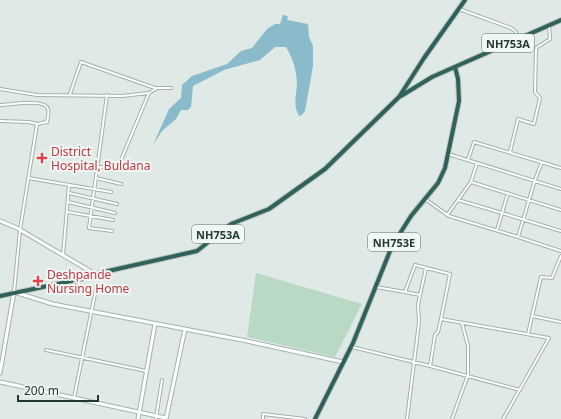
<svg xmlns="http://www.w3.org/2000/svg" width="561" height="419" font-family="'Noto Sans',sans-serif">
  <rect width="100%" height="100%" fill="#dfe9e6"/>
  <path fill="#b9d9c5" d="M256 273 362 304 335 357 247 337Z"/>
  <path fill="#8abbcb" d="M283 15 288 16 287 20 308 24 309 37 313 46V66L305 111 302 115 299 116C293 106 296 96 297 85 297 72 293 58 286 47H275L260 60 224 70 193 86 191 107 188 110H181L176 119 162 131 153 145 169 109 181 98 182 85 192 76 227 64 241 51 252 48 267 29 275 24H280Z"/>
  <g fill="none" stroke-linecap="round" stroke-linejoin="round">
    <defs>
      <path id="street" d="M459 9 511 28 515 31 519 38
        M0 89 37 95 122 96 149 93
        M70 94 81 62 155 88
        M107 95 89 228 112 231
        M0 105C10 105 45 98 48 109 49 113 48 118 47 122L37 124 29 122 0 121
        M510 152 518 119 534 124 540 98 535 92 536 48 550 39 549 26
        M448 154 561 189
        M468 160 474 142 561 168
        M97 167H118L149 93 157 88H171
        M28 178 111 192
        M96 178 121 184
        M471 182 561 210
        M69 193 117 204
        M508 193 502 213 561 231
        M425 199 449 216 518 237 535 180 542 162
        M458 200 502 213 497 230
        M68 202 115 213
        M68 212 113 220
        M447 215 471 182 477 163
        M518 237 561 251
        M63 255 69 185
        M376 287 405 292 415 265 450 274 441 319
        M14 292 20 230 37 124
        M405 292 420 295 426 268
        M532 316 561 322
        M528 334 541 277 552 278 561 256
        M352 347 430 366 435 335 438 332 441 319 549 338 503 419
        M46 350 146 371
        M430 366 520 390
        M74 398 97 284
        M156 418 162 380
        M263 419V414L305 419
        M407 419 419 322 418 305 420 295
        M452 419 468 375V346L462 323"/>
      <path id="secondary" d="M0 221 17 228 95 274
        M0 373 14 292 53 304 242 340 343 362
        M0 382 166 418
        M138 419 155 324
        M166 419 185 329"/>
      <path id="highway" d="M401 96 432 77 561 20
        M0 296 90 277 95 274 197 251 231 224 269 209 325 169 399 97 424 58 465 0
        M315 419 353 343 392 246 411 216 438 183 445 168 459 101 458 79 455 67"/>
    </defs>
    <use href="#street" stroke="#a3b0ad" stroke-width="4"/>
    <use href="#secondary" stroke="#9fb4ae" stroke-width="5"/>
    <use href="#highway" stroke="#bdc3c2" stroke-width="6"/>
    <use href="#street" stroke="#fff" stroke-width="2"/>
    <use href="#secondary" stroke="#fff" stroke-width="3"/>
    <use href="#highway" stroke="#30625c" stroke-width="4"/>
  </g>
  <g fill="#e0444e" stroke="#eff6f3" stroke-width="1.5">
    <path d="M40 152h4v4h4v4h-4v4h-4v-4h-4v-4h4z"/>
    <path d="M36 275h4v4h4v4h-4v4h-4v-4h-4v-4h4z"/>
  </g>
  <g text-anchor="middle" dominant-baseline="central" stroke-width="4" stroke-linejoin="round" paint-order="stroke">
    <g fill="#eff6f3" stroke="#60716d" stroke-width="1">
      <rect x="482" y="34" width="52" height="18" rx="3"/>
      <rect x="192" y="225" width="52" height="18" rx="3"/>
      <rect x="368" y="233" width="52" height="18" rx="3"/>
    </g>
    <g font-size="11" font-weight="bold" fill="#223834">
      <text x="508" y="43">NH753A</text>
      <text x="218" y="234">NH753A</text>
      <text x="394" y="242">NH753E</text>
    </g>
    <g font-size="12" fill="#be3a42" stroke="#eff6f3" text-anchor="start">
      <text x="51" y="151">District<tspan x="51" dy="14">Hospital, Buldana</tspan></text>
      <text x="47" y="274">Deshpande<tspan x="47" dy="14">Nursing Home</tspan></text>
    </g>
  </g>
  <path d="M18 395v6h80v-6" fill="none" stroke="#223834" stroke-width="2"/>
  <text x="24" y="395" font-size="12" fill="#223834" stroke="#eff6f3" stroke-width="3" paint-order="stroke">200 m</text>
</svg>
